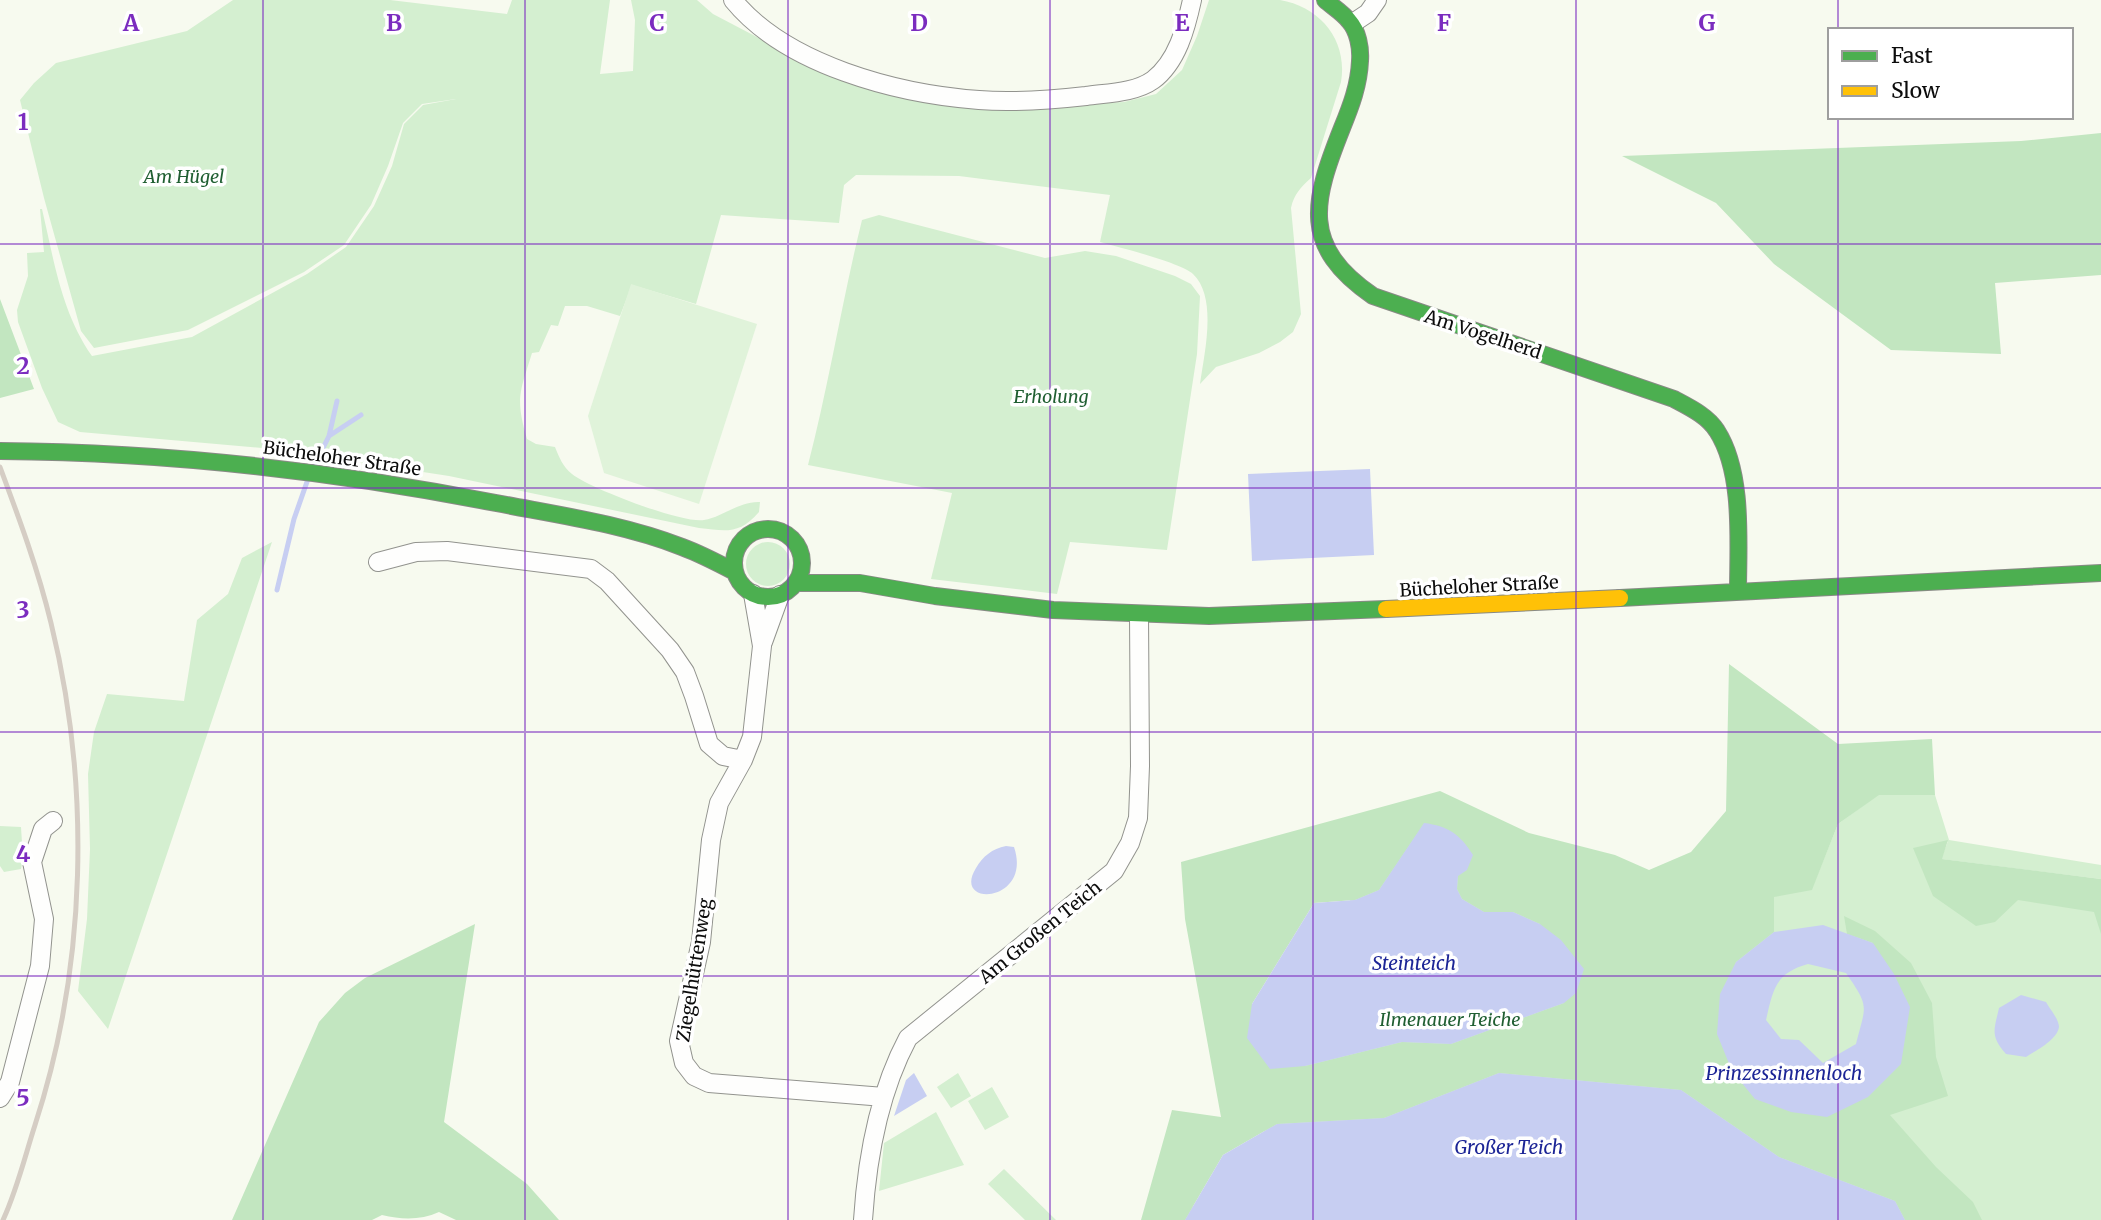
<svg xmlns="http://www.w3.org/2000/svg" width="2101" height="1220" font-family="Merriweather,serif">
  <rect width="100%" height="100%" fill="#f7faef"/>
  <path fill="#d4efd0" d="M233 0H390L507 14 512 0H610L600 74 633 71 635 20 631 0H697L713 14 793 56 889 95 992 110 1124 102 1156 94 1182 70 1197 36 1209 0C1231 0 1258 0 1280 0 1321 7 1348 41 1341 82L1311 178C1301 187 1294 194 1291 208L1301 314 1293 332 1280 342 1259 353 1216 367 1200 384C1204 354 1218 298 1193 274 1182 263 1118 247 1100 242L1110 195 959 176 856 175 844 185 839 223 721 215 696 304 632 285 620 316 587 306H565L558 326 551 325 539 352 532 353C520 392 515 398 527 439L536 444 555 447C559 457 563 467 572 474 589 488 683 524 704 520 723 517 739 501 760 502L759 512C739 535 726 531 699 528L449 476 273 449 80 432 58 422 42 388 18 322 17 310 28 276 27 253 44 252 40 209H42C54 260 61 312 92 356L192 337 307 274 346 247 374 206 392 166 404 124 423 105 456 99 422 104 403 123 388 166 371 205 344 245 304 272 188 330 94 348 81 331 44 198 20 100 34 83 56 63 187 31Z
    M879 215 1045 258 1085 251 1116 256 1175 276 1191 284 1200 296 1197 354 1167 550 1070 542 1057 594 931 579 952 493 808 465C829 384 842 301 862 220Z
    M746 564a22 22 0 1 1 44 0a22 22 0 1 1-44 0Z
    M272 542 108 1029 78 991 87 919 90 849 88 774 94 732 107 694 184 701 197 620 228 594 242 558Z
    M1879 794 1935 795 1949 840 2101 865V879L1941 859 1948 841 1922 870 2101 887V1220H1180L1275 1120 1218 1049 1442 797 1528 835 1647 877 1813 886 1838 824Z
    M0 826 21 827 23 859 21 869 4 872 0 866Z
    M958 1073 971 1096 951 1108 937 1087Z
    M992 1087 1009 1117 985 1130 968 1101Z
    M936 1112 964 1165 879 1191 884 1143Z
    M1004 1169 1056 1220H1025L988 1184Z"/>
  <path fill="#c2e6c0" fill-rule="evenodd" d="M2101 133V275L1995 283 2001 354 1891 350 1774 264 1716 203 1622 156 2021 141Z
    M0 299 34 389 0 398Z
    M1729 664 1838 744 1932 739 1935 795H1879L1838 824 1812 890 1774 897V932L1736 962 1717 1034 1868 1097 1873 943 1847 934 1844 916 1875 931 1911 963 1932 1003 1936 1057 1948 1096 1890 1115 1936 1167 1973 1202 1982 1220H1905L1895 1201 1779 1157 1681 1090 1499 1073 1384 1118 1277 1124 1223 1155 1185 1220H1141L1172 1110 1221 1117 1185 919 1181 862 1440 791 1529 833 1615 855 1649 870 1691 852 1726 811ZM1424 824 1458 876 1457 889 1462 899 1484 912H1513L1540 924 1564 1003 1451 1044 1402 1042 1305 1066 1252 1004 1314 903 1355 900 1379 890Z
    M1948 840 1942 859 2101 879V934L2094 912 2018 900 1995 922 1976 926 1933 896 1913 848Z
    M475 924 444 1122 527 1184 559 1220H456L439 1212C421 1220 403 1220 382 1215L372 1220H232L319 1022 345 993 365 978Z"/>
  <path fill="#e0f3da" d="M631 284 757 324 699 504 604 473 588 416Z"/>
  <path fill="#c7cef2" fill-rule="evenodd" d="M1370 469 1374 555 1252 561 1248 474Z
    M1424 823C1448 826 1460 834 1473 855L1467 870 1458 876 1457 889 1462 899 1484 912H1513L1540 924 1561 940 1584 969 1576 993 1564 1003 1451 1044 1402 1042 1305 1066 1270 1069 1247 1038 1252 1004 1314 903 1355 900 1379 890Z
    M1006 846 1014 847C1033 903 951 908 976 868 983 856 992 849 1006 846Z
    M1823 925 1873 943 1894 974 1910 1007 1901 1064 1868 1097 1827 1117 1791 1112 1755 1099 1732 1071 1717 1034 1720 994 1736 962 1774 932ZM1808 964 1846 973C1870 1008 1866 1004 1856 1044L1823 1063 1799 1040 1781 1039 1766 1020C1773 990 1775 973 1808 964Z
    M2021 995 2046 1002C2049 1008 2059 1019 2059 1027 2057 1040 2037 1050 2026 1057L2006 1054C1990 1036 1994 1030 1999 1008Z
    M914 1073 927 1096 894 1116 906 1080Z
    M1499 1073 1681 1090 1779 1157 1895 1201 1905 1220H1185L1223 1155 1277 1124 1384 1118Z"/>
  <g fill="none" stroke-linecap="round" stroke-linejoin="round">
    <path stroke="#c7cef2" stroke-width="5" d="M329 436 361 415
      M315 464 329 436 337 401
      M277 590 294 519 308 479"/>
    <defs>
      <path id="street" d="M733 0C786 65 897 94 979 100 1014 103 1050 100 1086 96 1106 93 1135 93 1153 80 1177 62 1186 28 1192 0
        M1353 23 1368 13 1377 0
        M378 562 416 552 447 551 591 569 607 581 670 650 685 672 694 696 709 744 723 756 743 760
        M753 594 762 646 752 737 743 760 719 803 711 840 701 942 679 1041 684 1063 694 1076 709 1083 884 1097
        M763 642 780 595
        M0 1098 10 1082 40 966 44 919 32 862 43 829 53 821
        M863 1220C867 1158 878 1094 908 1038L1114 871 1130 843 1138 818 1140 766 1139 615"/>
      <path id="fast" d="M1325 0C1333 7 1343 13 1349 21 1358 31 1361 48 1360 61 1359 85 1351 106 1342 128 1313 201 1300 246 1373 296L1674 399C1689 407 1708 416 1717 431 1744 473 1738 544 1738 592
        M0 451C168 452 332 471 496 503 558 515 623 524 682 547 701 554 718 563 735 572
        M734 563a34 34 0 1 1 68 0a34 34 0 1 1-68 0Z
        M795 583H860L935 596 1053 610 1209 616 1386 609
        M1620 598 2101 573"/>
      <path id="slow" d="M1386 609 1620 598"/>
    </defs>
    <use href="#street" stroke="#92938e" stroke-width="20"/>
    <use href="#fast" stroke="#888a85" stroke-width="18"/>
    <use href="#slow" stroke="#888a85" stroke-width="18"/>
    <use href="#street" stroke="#fefefd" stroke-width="18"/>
    <use href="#fast" stroke="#4caf50" stroke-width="16"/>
    <use href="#slow" stroke="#ffc107" stroke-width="16"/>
    <path stroke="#d5cdc4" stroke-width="5" d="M0 467C19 518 38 569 51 623 91 786 87 965 35 1125 25 1156 17 1190 3 1220"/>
  </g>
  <path fill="none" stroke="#7b2cbf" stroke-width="2" stroke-opacity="0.55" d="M263 0V1220M525 0V1220M788 0V1220M1050 0V1220M1313 0V1220M1576 0V1220M1838 0V30M1838 117V1220M0 244H2101M0 488H2101M0 732H2101M0 976H2101"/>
  <g text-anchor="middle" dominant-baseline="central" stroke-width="7" stroke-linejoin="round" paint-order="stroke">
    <g font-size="18" font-style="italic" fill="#205f32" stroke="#fff">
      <text x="184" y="176">Am Hügel</text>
      <text x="1051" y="396">Erholung</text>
      <text x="1450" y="1019">Ilmenauer Teiche</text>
    </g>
    <g font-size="18" fill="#0c0c0c" stroke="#fff">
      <text transform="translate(1483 334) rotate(18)">Am Vogelherd</text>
      <text transform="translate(342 458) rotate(8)">Bücheloher Straße</text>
      <text transform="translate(1479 586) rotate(-3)">Bücheloher Straße</text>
      <text transform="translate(1040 932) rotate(-39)">Am Großen Teich</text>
      <text transform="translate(694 970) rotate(-81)">Ziegelhüttenweg</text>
    </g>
    <g font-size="19" font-style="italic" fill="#1c2596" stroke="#fff">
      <text x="1414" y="963">Steinteich</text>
      <text x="1784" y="1073">Prinzessinnenloch</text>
      <text x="1509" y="1147">Großer Teich</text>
    </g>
  </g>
  <g font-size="23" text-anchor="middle" font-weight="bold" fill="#7b2cbf" stroke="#fff" stroke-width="7" stroke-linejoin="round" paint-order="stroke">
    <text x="131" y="31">A</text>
    <text x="394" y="31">B</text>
    <text x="657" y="31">C</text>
    <text x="919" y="31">D</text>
    <text x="1182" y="31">E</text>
    <text x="1444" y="31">F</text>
    <text x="1707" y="31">G</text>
    <text x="23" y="130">1</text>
    <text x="23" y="374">2</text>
    <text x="23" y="618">3</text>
    <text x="23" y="862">4</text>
    <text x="23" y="1106">5</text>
  </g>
  <rect x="1828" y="28" width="245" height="91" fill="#ffffff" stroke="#9e9e9e" stroke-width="2"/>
  <rect x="1842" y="51" width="35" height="10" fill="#4caf50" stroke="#9e9e9e" stroke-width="2"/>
  <text x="1891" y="63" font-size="21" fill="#0c0c0c">Fast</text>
  <rect x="1842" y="86" width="35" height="10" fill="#ffc107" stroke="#9e9e9e" stroke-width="2"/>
  <text x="1891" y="98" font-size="21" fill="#0c0c0c">Slow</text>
</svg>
